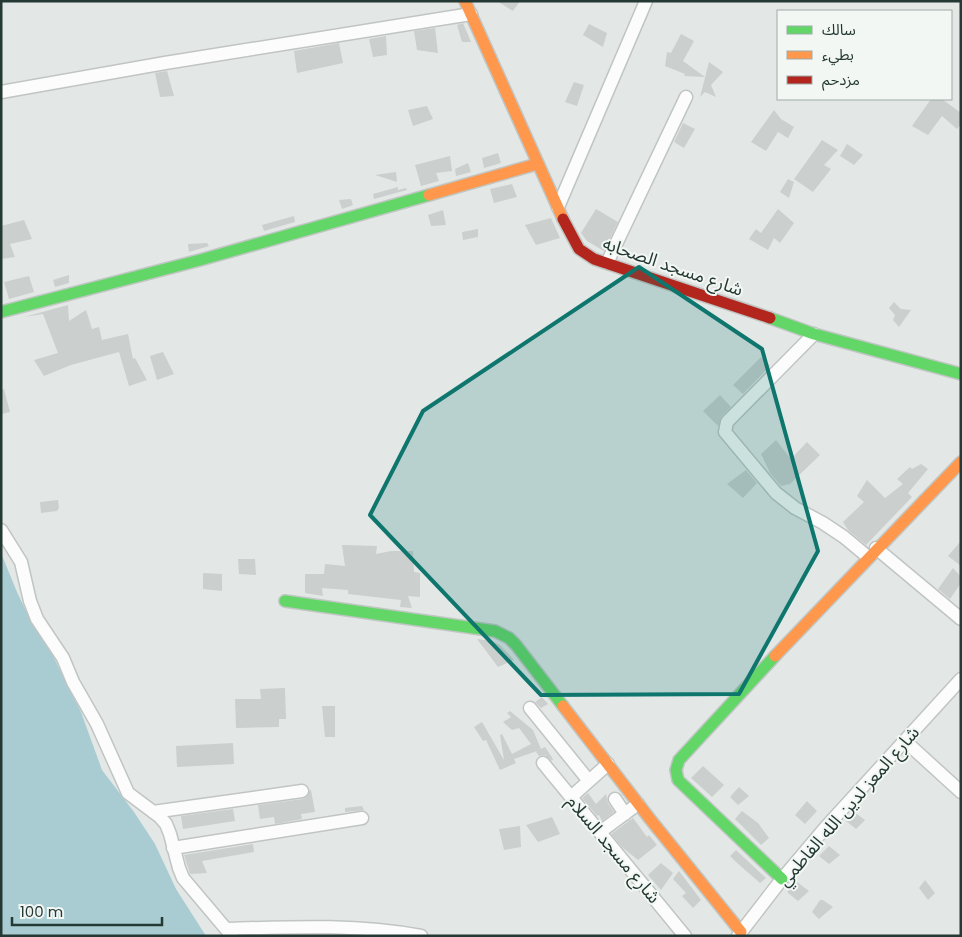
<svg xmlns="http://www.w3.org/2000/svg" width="962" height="937" font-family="Poppins,'Noto Sans Arabic',sans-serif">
  <rect width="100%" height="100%" fill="#e3e8e6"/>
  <path fill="#a8ccd2" d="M1 553 17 592 29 617 51 652 81 712 102 770 134 812 155 844 176 889 206 936H1Z"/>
  <path fill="#cbcfcd" d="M497 1H520L513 11Z
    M463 23 471 42H462L457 25Z
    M589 24 607 33 603 47 583 35Z
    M435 28 438 53 417 50 414 31Z
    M681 34 694 41 683 61 705 77 684 76 685 74 665 66 667 52 671 53Z
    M386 36 387 55 373 57 369 39Z
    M339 43 343 63 297 73 294 51Z
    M709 62 723 72 711 85 716 97 705 92 700 97Z
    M167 71 174 96 160 97 155 73Z
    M574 82 584 85 577 106 565 102Z
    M931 99H942L961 113V124L957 129 942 116 928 135 912 126Z
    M427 106 433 119 413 126 408 110Z
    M774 110 781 119 794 127 788 138 778 132 766 151 751 142Z
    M683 123 695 129 684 148 674 142Z
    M822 140 838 150 824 165 831 169 813 192 794 179Z
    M847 144 863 155 854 165 840 156Z
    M498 153 501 163 484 168 482 158Z
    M450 156 452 171 436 173 439 181 421 186 415 165Z
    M468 163 471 172 456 176 455 169Z
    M396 172 397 182 375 175Z
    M788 179 794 182 789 198 780 192Z
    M512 184 517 197 494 203 490 189Z
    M398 187V190L406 188 407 190 374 199 373 194Z
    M351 199 353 205 342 209 339 200Z
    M596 209 618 222 604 251 587 241 581 233Z
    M778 209 794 223 780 243 774 238 768 250 749 239 756 229 761 233Z
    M443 210 446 225 431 226 428 215Z
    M294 216 295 222 264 231 262 225Z
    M551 218 560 238 536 245 525 225Z
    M24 220 32 239 10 244 15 257 1 259V226Z
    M478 229V237L463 240 462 232Z
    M207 243 209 246 189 252 188 244Z
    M69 275V283L55 287 53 280Z
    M29 276 34 292 9 299 4 282Z
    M894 302 901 309 911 310 899 327 893 320 895 315 889 308Z
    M68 305 69 321 86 310 92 329 99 327 102 340 128 334 133 359 135 358 147 380 129 386 119 352 71 365 44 376 34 360 58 353 43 314 24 317Z
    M163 352 174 374 157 380 150 356Z
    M761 357 770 366 743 394 733 385Z
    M4 389 10 412 1 414V390Z
    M720 395 731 407 721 417 718 426 703 411Z
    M776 440 791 459 807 442 820 455 790 484 781 486 770 473 761 454Z
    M921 464 928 469 908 493 912 497 866 545 848 530 843 522 864 502 857 496 867 480 885 498 903 484 897 479 910 467 912 469Z
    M746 470 757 483 743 498 727 484Z
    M58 500 59 508 57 511 41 513 40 502Z
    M961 541V566L948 556Z
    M342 545 377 546 376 554 391 551H413L414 572 420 573V597L408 596 412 608 400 607 401 600 348 594V590L322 588 323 596 305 593V574H324L325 564 345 566Z
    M238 559H255L256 575 239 574Z
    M953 568 961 577V583L950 599 938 589Z
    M203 573 222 574V591L203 589Z
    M477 639 492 641 500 645 514 660 498 667Z
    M285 688 286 719H279V727L236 728 235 699H261L260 689Z
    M542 697 548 704 541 708 535 702Z
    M322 706H335V737H325Z
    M510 711 533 730 541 749 545 747 553 759 552 761 545 755 539 756 536 752 537 751 514 759 516 763 500 770 486 740 483 741 474 727 482 722 504 760 500 735 502 734 512 754 531 744 519 728 512 730 503 722 511 717 507 713Z
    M233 743 234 764 177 767 176 746Z
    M703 766 724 785 712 797 691 778Z
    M739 787 749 796 738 805 730 797Z
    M310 790H311L315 812 301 814 302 819 275 824 274 817 260 819 258 805 303 799 307 797Z
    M588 793 596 804 606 794 608 803 614 812 602 821 599 815 597 816 582 798Z
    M807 801 817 811 805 824 795 815Z
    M362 806 364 810 345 812V808Z
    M233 809 235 821 183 829 181 816Z
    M742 811 758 823 769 838 761 845 735 819Z
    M854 812 865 820 856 829 846 821Z
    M552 817 560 834 538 842 526 825Z
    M633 818 647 837 649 835 657 845 638 860 622 847 611 834Z
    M520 826 521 847 504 850 499 829Z
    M253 844 254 852 202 861 207 873 190 874 184 855Z
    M829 846 840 855 829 864 819 856Z
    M736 850 766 878 760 883 736 862 730 856Z
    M661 863 673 873 661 890 648 875Z
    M679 871 701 900 693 908 682 896 686 893 673 879Z
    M925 880 935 893 928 900 919 888Z
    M797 882 809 891 798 901 787 892Z
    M820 900H823L833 907 819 919 812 912Z"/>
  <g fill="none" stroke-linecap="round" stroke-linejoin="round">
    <defs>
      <path id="street" d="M1 92 165 63 471 14
        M558 207 646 1
        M607 263 686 97
        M814 334 727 422 725 432 776 493 795 508 823 523 844 537 868 557
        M1 530 21 562 30 601 37 619 63 658 73 682 97 724 128 793 160 817 166 824 170 834 179 868 183 878 232 936
        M876 548 961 619
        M530 708 589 781
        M905 741 961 792
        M543 763 685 936
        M571 797 608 764
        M615 799 625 814
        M153 812 302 791
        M600 832 638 804
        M173 848 362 818
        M226 929C292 927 356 924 421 936
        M738 936 782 879 825 828 961 679"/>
      <path id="fast" d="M1 312 200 260 429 195
        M770 318 814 334 961 374
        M285 601 495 631 509 638 516 645 563 706
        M775 656 679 760 676 770 678 780 782 879"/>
      <path id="slow" d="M465 1 563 219
        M429 195 537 164
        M775 656 961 462
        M563 706 650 819 741 932"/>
      <path id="jam" d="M563 219 579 249 594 259 770 318"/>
    </defs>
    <use href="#street" stroke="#c0c5c3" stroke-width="15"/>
    <use href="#fast" stroke="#c0c6c3" stroke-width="14"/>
    <use href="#slow" stroke="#c0c6c3" stroke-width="14"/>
    <use href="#jam" stroke="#c0c6c3" stroke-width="14"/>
    <use href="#street" stroke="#fbfcfb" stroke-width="12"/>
    <use href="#fast" stroke="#63d668" stroke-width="11"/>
    <use href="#slow" stroke="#ff974d" stroke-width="11"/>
    <use href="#jam" stroke="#b3261e" stroke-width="11"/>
  </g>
  <path fill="#0f766e" fill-opacity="0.2" stroke="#0f766e" stroke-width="4" stroke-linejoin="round" d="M639 267 762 349 818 551 739 694 541 695 370 515 423 411Z"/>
  <g text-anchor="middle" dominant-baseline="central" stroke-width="4" stroke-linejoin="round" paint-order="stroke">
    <g font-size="18" fill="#243933" stroke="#f2f7f4">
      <text transform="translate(673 266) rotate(19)">شارع مسجد الصحابه</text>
      <text transform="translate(848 806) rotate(-49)">شارع المعز لدين الله الفاطمي</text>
      <text transform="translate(614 849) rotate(50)">شارع مسجد السلام</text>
    </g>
  </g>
  <rect width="962" height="937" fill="none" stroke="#243933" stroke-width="5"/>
  <rect x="777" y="10" width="175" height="90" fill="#f2f7f4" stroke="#a0aba7"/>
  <rect x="787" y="26" width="25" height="8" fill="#63d668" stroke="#a0aba7"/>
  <text x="822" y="35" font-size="15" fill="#243933">سالك</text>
  <rect x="787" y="51" width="25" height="8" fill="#ff974d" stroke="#a0aba7"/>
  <text x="822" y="60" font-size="15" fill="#243933">بطيء</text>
  <rect x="787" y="76" width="25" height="8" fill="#b3261e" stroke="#a0aba7"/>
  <text x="822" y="85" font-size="15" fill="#243933">مزدحم</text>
  <path d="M12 917v8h150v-8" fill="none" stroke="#243933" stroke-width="2.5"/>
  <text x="20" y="917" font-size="15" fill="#243933" stroke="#f2f7f4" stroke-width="4" paint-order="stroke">100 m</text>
</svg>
